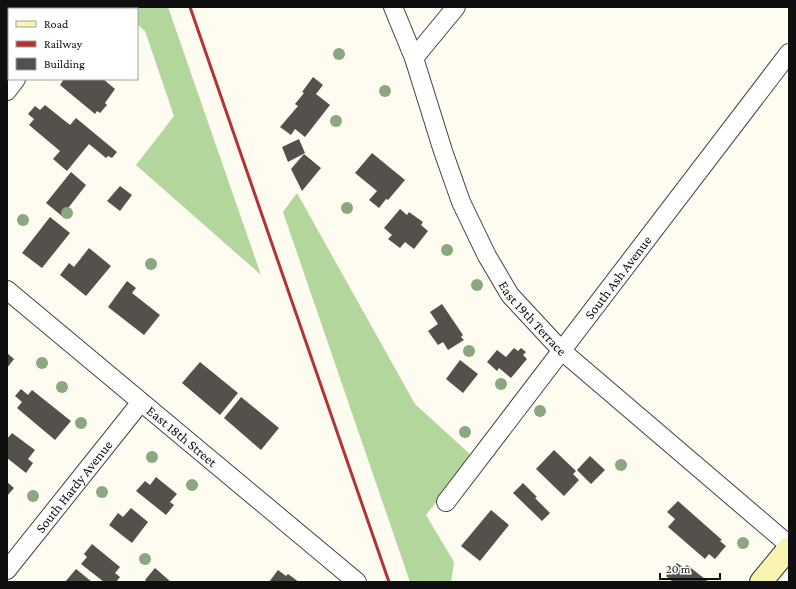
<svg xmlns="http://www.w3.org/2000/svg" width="796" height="589" font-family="'Crimson Pro',serif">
  <rect width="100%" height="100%" fill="#fefcf1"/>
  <path fill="#b3d69d" d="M118 7H168L261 275 136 165 174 116 145 31 137 24V9H120Z
    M297 193 415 404 472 456 426 515 454 562 451 582H410L283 212Z"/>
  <path fill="#56504c" d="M313 77 323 85 316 94 330 105 305 137 295 129 291 135 280 127 298 106 295 104 304 93 302 92Z
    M64 79H103L115 89 105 103 107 105 100 113 97 111 95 114 60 85Z
    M45 105 70 125 76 118 117 152 112 158 108 156 106 158 89 144 67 171 53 159 60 151 29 125 34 119 28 114 35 106 40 110Z
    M299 139 305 153 288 162 282 147Z
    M372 153 405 180 388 200 386 199 379 208 369 200 377 191 355 173Z
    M304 154 321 168 302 191 291 169Z
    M71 172 86 185 62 216 46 203Z
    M120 186 132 195 120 211 107 201Z
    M400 209 407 215 409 212 423 222 421 225 428 231 414 249 405 242 400 248 388 239 392 235 384 228Z
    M50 217 70 233 42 268 22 253Z
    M89 248 111 266 86 296 60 275 69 263 74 267Z
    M127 281 136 288 132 293 160 315 144 335 108 307Z
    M442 304 463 335 461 337 464 340 448 350 443 342 438 345 428 331 438 324 430 312Z
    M514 348 518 351 521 348 526 352 523 355 527 359 511 378 499 368 497 371 487 362 497 350 506 357Z
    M7 353 14 359 7 368Z
    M460 360 478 374 463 393 446 379Z
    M200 362 238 393 220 415 182 383Z
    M21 389 28 395 32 390 71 421 55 440 17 408 22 402 15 396Z
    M241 397 279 428 261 450 224 418Z
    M12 433 35 450 28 459 33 463 26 473 7 458V439Z
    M554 450 576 471 573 474 579 480 564 496 536 469Z
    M590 456 605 470 591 484 577 470Z
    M156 477 177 494 170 502 174 505 166 515 136 491 145 481 150 485Z
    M7 482 14 488 7 496Z
    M523 483 537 497 535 498 550 513 542 521 513 493Z
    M678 501 722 540 720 541 726 546 715 559 709 554 705 559 668 527 675 519 667 512Z
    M131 508 148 522 132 543 109 525 118 513 123 517Z
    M491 510 509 525 480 561 461 546Z
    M92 544 120 567 115 573 120 577 116 582H104L81 564 87 557 84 554Z
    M677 563 684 568 687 565 709 582H673L666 576Z
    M155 568 171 582H147L145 580Z
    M76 569 92 582H65Z
    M278 570 286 576 288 574 299 582H269Z"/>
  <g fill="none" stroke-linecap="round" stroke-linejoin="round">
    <defs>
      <g id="street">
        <path id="s1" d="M393 7 414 58 443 151 461 202 487 256 510 295 562 351 789 545"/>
        <path d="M68 9 70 7"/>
        <path d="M414 58 456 7"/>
        <path d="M7 91 16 79"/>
        <path id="s2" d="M7 290 357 582"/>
        <path id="s3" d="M446 502 789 53"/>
        <path id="s4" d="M7 570 141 402"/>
      </g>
      <path id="secondary" d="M761 582 789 548"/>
    </defs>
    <use href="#street" stroke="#424242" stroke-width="20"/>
    <use href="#secondary" stroke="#313131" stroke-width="24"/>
    <use href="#street" stroke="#fff" stroke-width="18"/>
    <use href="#secondary" stroke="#f9f5b1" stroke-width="22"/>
    <path stroke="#b43231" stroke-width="3" d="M190 7 389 582"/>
  </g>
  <g fill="#8ba780">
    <circle cx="339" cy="54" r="6"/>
    <circle cx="385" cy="91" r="6"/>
    <circle cx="336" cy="121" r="6"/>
    <circle cx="347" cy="208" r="6"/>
    <circle cx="67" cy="213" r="6"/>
    <circle cx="23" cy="220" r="6"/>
    <circle cx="447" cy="250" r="6"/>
    <circle cx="151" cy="264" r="6"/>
    <circle cx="477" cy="285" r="6"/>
    <circle cx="469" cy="351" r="6"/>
    <circle cx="42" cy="363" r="6"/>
    <circle cx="501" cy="384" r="6"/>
    <circle cx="62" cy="387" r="6"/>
    <circle cx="540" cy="411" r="6"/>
    <circle cx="81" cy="423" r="6"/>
    <circle cx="465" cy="432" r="6"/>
    <circle cx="152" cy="457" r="6"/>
    <circle cx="621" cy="465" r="6"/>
    <circle cx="192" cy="485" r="6"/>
    <circle cx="102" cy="492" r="6"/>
    <circle cx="33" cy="496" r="6"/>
    <circle cx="743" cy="543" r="6"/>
    <circle cx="145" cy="559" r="6"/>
  </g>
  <g text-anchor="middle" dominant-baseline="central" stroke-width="4" stroke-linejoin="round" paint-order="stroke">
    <g font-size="14" fill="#0f0f0f" stroke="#fff">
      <text stroke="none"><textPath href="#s3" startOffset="283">South Ash Avenue</textPath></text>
      <text stroke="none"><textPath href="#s1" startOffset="344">East 19th Terrace</textPath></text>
      <text stroke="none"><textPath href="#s2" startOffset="228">East 18th Street</textPath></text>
      <text stroke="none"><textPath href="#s4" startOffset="107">South Hardy Avenue</textPath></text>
    </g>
  </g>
  <rect width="796" height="589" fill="none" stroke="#0f0f0f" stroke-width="16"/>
  <rect x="8" y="8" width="130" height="72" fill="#ffffff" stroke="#9f9f9f"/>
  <rect x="16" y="21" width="20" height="6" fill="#f9f5b1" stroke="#9f9f9f"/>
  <text x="44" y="28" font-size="12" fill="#0f0f0f">Road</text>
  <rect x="16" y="41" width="20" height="6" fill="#b43231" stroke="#9f9f9f"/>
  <text x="44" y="48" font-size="12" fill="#0f0f0f">Railway</text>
  <rect x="16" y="58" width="20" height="12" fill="#56504c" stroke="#9f9f9f"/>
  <text x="44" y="68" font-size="12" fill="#0f0f0f">Building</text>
  <path d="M660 573v6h60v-6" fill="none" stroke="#0f0f0f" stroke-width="2"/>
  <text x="666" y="573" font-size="12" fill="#0f0f0f" stroke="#ffffff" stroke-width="3" paint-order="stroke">20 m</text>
</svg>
